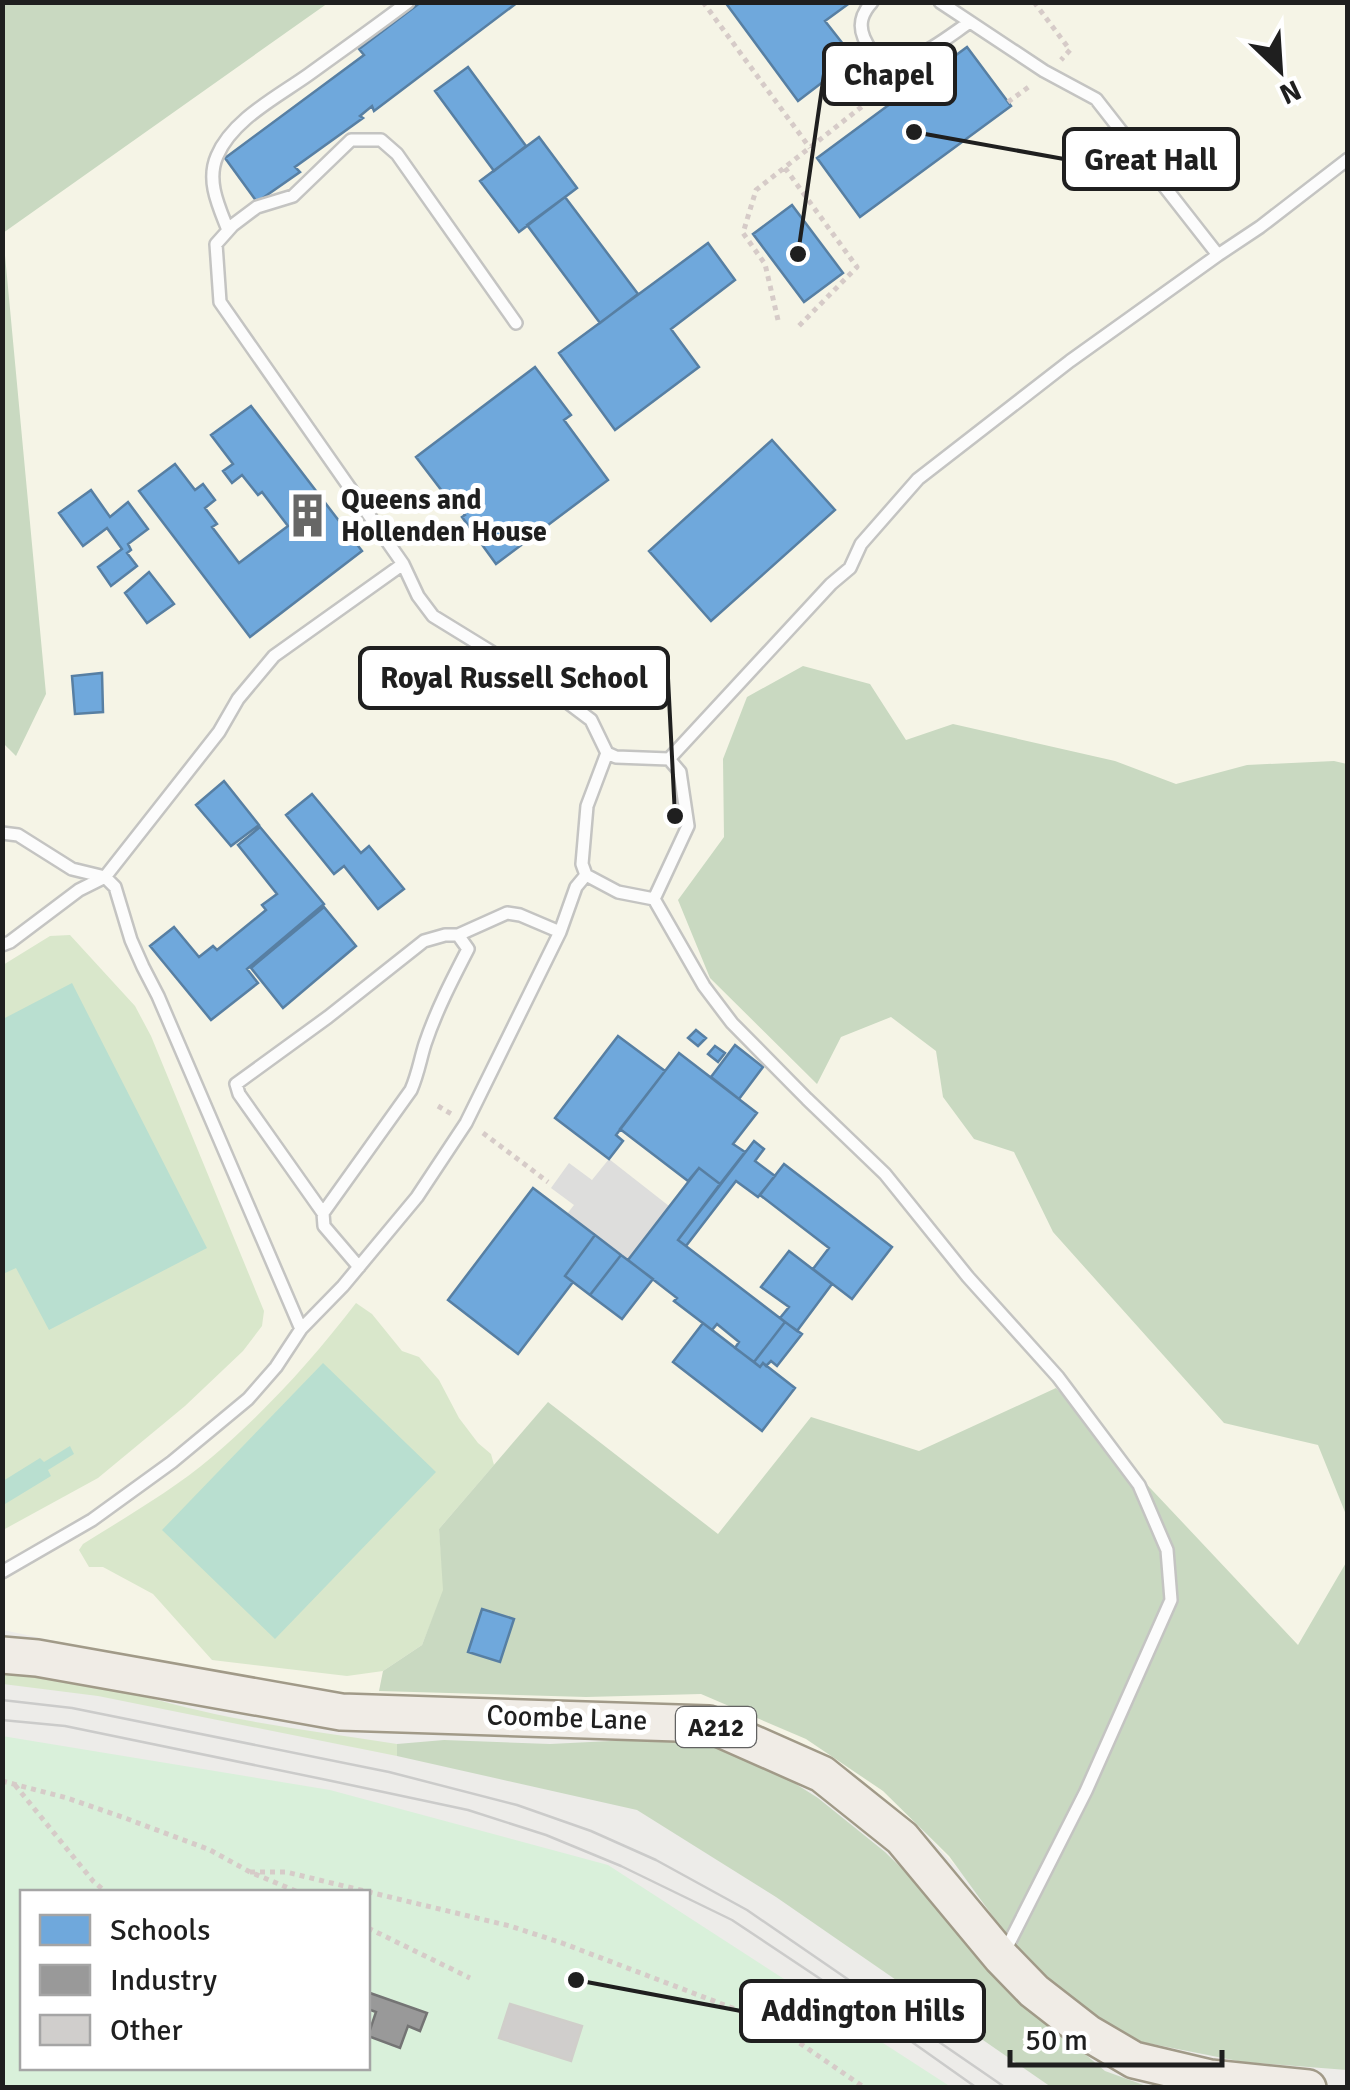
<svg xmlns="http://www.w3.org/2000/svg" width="1350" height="2090" font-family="Signika,sans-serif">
  <rect width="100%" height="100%" fill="#edece9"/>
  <path fill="#f5f4e6" d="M2 3H1347L1348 1965 1026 1943 917 1824 829 1761 711 1706 343 1694 219 1676 3 1630Z"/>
  <path fill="#d9e7cb" d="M70 935 135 1006 151 1036 264 1311 262 1326 243 1351 185 1406 98 1478 3 1530V965L50 936Z
    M356 1303 372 1314 402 1351 419 1357 439 1380 459 1418 478 1443 491 1454 494 1465 439 1529 444 1590 422 1645 383 1671 347 1676 212 1660 153 1594 103 1567H89L79 1550 83 1544C126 1517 173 1490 212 1457 266 1411 313 1359 356 1303Z
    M3 1671C81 1674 153 1702 229 1717 284 1728 341 1735 397 1744V1756L98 1696 3 1684Z"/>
  <path fill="#c9d9c1" d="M3 2H328V3L3 233Z
    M3 234 46 694 16 756 2 742Z
    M803 666 870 684 906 740 953 724 1115 761 1176 784 1247 765 1334 761 1347 764V1517L1318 1445 1224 1423 1053 1232 1014 1152 974 1139 943 1097 936 1051 891 1017 841 1037 817 1084 710 978 678 900 724 837 723 759 747 697Z
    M1056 1388 1298 1645 1347 1561V2070L1243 2062 1142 2042 1063 1996 1002 1929 949 1856 883 1791 806 1739 701 1694 586 1697 379 1691 383 1671 422 1645 443 1590 439 1529 548 1402 718 1534 811 1417 919 1451Z
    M651 1739 718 1746 769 1767 818 1798 885 1852 929 1895 1066 2038 1105 2071 1149 2087H1051L776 1897 637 1810 397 1756V1744L444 1740 550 1744Z"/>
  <path fill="#d9f0da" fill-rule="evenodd" d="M2 1736 330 1790 608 1865 951 2087H3ZM22 1892H368V2068H22Z"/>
  <path fill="#b9dfd0" d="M72 983 207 1248 49 1330 16 1268 3 1274V1019Z
    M323 1363 436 1472 275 1639 162 1530Z
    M70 1446 74 1454 48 1470 51 1476 5 1504 3 1501V1481L40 1458 44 1462Z"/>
  <path fill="#dddddc" d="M609 1159 669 1206 628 1260 567 1214 574 1205 551 1188 569 1163 592 1180Z"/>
  <path fill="#6fa8dc" stroke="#577fa3" stroke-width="2.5" d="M421 2H518L374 111 372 106 360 116 363 118 295 167 300 172 257 202 225 158 364 55 359 49Z
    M725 2H851L825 21 854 58 798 101Z
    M967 47 1011 106 860 217 817 158Z
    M468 67 526 146 494 171 435 91Z
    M539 137 577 188 519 232 480 181Z
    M565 197 638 294 600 323 527 225Z
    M792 205 843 273 804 302 753 234Z
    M708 243 735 280 671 329 699 367 615 430 559 353Z
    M535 367 571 415 564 420 608 480 496 564 462 517 465 515 455 501 452 504 416 457Z
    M251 406 362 551 250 637 139 491 175 464 195 490 203 484 215 500 205 508 217 524 212 527 239 563 288 526 262 492 258 495 242 475 232 483 223 471 233 464 211 435Z
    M772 440 835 510 711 621 649 551Z
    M91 490 110 517 128 502 148 529 128 544 131 550 127 553 137 566 111 586 98 567 122 549 107 528 83 546 59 513Z
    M149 572 174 604 147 623 125 593Z
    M102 673 103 712 75 714 72 676Z
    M224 781 259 825 231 846 196 805Z
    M312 794 361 853 369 846 404 889 378 909 344 866 334 874 286 815Z
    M260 827 324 904 247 969 258 983 211 1020 150 946 174 927 199 957 213 946 217 950 266 910 262 905 277 894 238 845Z
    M324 907 356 946 283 1008 251 968Z
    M696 1030 706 1038 698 1046 688 1038Z
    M618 1036 665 1071 616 1135 623 1141 609 1159 555 1118Z
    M735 1045 763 1067 739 1099 711 1077Z
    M715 1046 725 1053 718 1062 708 1054Z
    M679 1053 757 1113 733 1144 745 1152 720 1184 699 1168 688 1181 620 1129Z
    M754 1141 764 1149 755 1161 775 1176 758 1197 736 1181 686 1246 678 1240Z
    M784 1164 892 1247 852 1299 813 1269 829 1248 760 1195Z
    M699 1168 720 1184 678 1240 785 1322 754 1362 735 1348 739 1342 717 1324 712 1330 674 1301 677 1298 628 1260Z
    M533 1188 595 1235 565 1276 573 1282 518 1354 448 1300Z
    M595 1235 621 1255 590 1295 565 1276Z
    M789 1251 832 1284 797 1331 780 1318 789 1307 761 1287Z
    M621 1255 653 1279 622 1319 590 1295Z
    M785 1322 802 1334 777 1366 771 1361 766 1366 763 1363 760 1367 754 1362Z
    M703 1323 760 1367 763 1363 795 1388 762 1431 673 1362Z
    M482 1609 514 1619 500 1662 468 1652Z"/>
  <path fill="#999" stroke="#747474" stroke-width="2.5" d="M370 1993 427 2013 420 2031 408 2026 400 2048 368 2036 376 2012 368 2009Z"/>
  <path fill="#d0cecc" stroke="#d0ceca" stroke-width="2.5" d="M510 2004 582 2026 571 2061 499 2038Z"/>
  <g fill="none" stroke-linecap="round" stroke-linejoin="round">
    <defs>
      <path id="lane" d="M872 2C862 13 858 24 864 38 886 90 941 41 970 22
        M940 2 1044 71 1096 99 1218 255
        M228 230C219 207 206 181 217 156 232 120 277 97 308 75 341 51 375 27 408 2
        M516 323 397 154 381 140H351L293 196 257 207 233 225 216 244 220 302 403 564 418 596 433 616 542 683 591 720 607 753
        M607 753 616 757 669 759 680 772 688 826 654 899 618 892 586 875 582 864 587 806Z
        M669 759 831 584 850 568 861 544 918 479 1070 361 1218 255 1260 227 1348 159
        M2 833 18 835 72 869 105 877 115 887 131 940 143 967 158 996 301 1329
        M654 899 704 986 732 1023 807 1099 885 1174 968 1277 1058 1377 1139 1485 1167 1550 1171 1600 1086 1791 1004 1953
        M458 935 507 913 520 915 560 932
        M2 945 10 942 79 890 105 877 219 732 238 699 274 656 403 564
        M323 1213 239 1094 236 1084 328 1017 424 941 445 935H458L468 949C452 980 436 1011 425 1044 420 1060 418 1074 411 1090L323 1213 324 1226 359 1267
        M2 1572 92 1520 172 1462 248 1399 276 1367 301 1329 343 1286 417 1197 466 1123 560 932 576 887 586 875"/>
      <path id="primary" d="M2 1655 37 1658 341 1712 709 1724 822 1774 902 1838 1001 1957 1034 1991 1088 2033 1134 2060 1210 2078 1308 2088"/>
    </defs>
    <use href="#lane" stroke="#c4c4c2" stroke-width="16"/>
    <use href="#primary" stroke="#a19a88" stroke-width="40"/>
    <path stroke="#d6cbc8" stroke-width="5" stroke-dasharray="5 5" stroke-linecap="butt" d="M703 2 810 148
      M1034 2 1070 50 1061 60
      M1008 102 1030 86
      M785 168 857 267 796 329
      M778 320 765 264 743 233 756 190 874 97 883 78
      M438 1106 453 1115
      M483 1133 548 1182
      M2 1781 67 1798 125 1818 210 1850 250 1872 298 1892
      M15 1785 93 1881 106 1892
      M250 1872H286L510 1926 562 1943 769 2022 865 2088
      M368 1928 470 1978"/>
    <use href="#lane" stroke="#fcfcfc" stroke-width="11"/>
    <use href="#primary" stroke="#f0ece6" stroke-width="35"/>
    <path stroke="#cbcbca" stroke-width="2.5" d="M2 1700 72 1708 389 1772 517 1805 591 1831 656 1860 747 1910 1006 2088
      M2 1720 65 1726 327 1780 468 1810 546 1835 621 1866 732 1920 846 1996
      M895 2030 977 2088"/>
  </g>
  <defs>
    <symbol id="building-bare" viewBox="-9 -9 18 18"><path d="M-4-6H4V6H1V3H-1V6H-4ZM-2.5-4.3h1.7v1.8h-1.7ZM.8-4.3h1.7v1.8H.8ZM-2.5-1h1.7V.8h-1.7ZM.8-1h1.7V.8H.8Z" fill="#676766" stroke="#fff" stroke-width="2.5" paint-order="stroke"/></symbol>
  </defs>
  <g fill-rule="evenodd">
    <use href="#building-bare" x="276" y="484" width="63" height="63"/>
  </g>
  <g text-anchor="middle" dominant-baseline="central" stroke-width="10" stroke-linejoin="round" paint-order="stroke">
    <rect fill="#fff" stroke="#626262" stroke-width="2.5" x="676" y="1707" width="80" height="40" rx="8"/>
    <g font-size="25" font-weight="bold" fill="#1f1f1f">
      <text x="716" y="1727">A212</text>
    </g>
    <g font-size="28" font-weight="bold" fill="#1f1f1f" stroke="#fff" text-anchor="start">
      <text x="341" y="500">Queens and<tspan x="341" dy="32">Hollenden House</tspan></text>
    </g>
    <g font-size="28" fill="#1f1f1f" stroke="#fff">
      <text transform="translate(567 1718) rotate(2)">Coombe Lane</text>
    </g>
  </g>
  <path fill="none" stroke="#1f1f1f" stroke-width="4" d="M798 254L824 74M914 132L1064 159M675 816L668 678M576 1980L741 2011"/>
  <g fill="#1f1f1f" stroke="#fff" stroke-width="4">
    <circle cx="798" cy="254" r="10"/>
    <circle cx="914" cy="132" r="10"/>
    <circle cx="675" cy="816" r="10"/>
    <circle cx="576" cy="1980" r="10"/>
  </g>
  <g fill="#fff" stroke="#1f1f1f" stroke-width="4">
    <rect x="824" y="44" width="131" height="60" rx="10"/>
    <rect x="1064" y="129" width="174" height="60" rx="10"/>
    <rect x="360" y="648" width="308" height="60" rx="10"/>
    <rect x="741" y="1981" width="243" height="60" rx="10"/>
  </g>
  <g font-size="30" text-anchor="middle" font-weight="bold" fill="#1f1f1f">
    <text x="889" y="85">Chapel</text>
    <text x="1151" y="170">Great Hall</text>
    <text x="514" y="688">Royal Russell School</text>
    <text x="863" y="2021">Addington Hills</text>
  </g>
  <rect width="1350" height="2090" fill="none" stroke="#1f1f1f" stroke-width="10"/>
  <rect x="20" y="1890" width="350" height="180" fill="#ffffff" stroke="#a5a5a5" stroke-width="2.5"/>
  <rect x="40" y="1915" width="50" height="30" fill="#6fa8dc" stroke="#a5a5a5" stroke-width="2.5"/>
  <text x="110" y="1940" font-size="30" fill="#1f1f1f">Schools</text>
  <rect x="40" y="1965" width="50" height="30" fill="#999999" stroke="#a5a5a5" stroke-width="2.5"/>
  <text x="110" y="1990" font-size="30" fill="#1f1f1f">Industry</text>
  <rect x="40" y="2015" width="50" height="30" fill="#d0cecc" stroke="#a5a5a5" stroke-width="2.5"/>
  <text x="110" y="2040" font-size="30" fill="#1f1f1f">Other</text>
  <g transform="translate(1280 70) rotate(155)" stroke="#ffffff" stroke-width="8" paint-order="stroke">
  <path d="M0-8L18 38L0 25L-18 38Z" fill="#1f1f1f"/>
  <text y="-15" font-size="28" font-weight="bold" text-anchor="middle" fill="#1f1f1f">N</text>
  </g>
  <path d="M1010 2050v15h212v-15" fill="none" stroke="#1f1f1f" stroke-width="5"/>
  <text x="1025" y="2050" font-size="30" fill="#1f1f1f" stroke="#ffffff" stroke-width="8" paint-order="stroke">50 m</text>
</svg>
